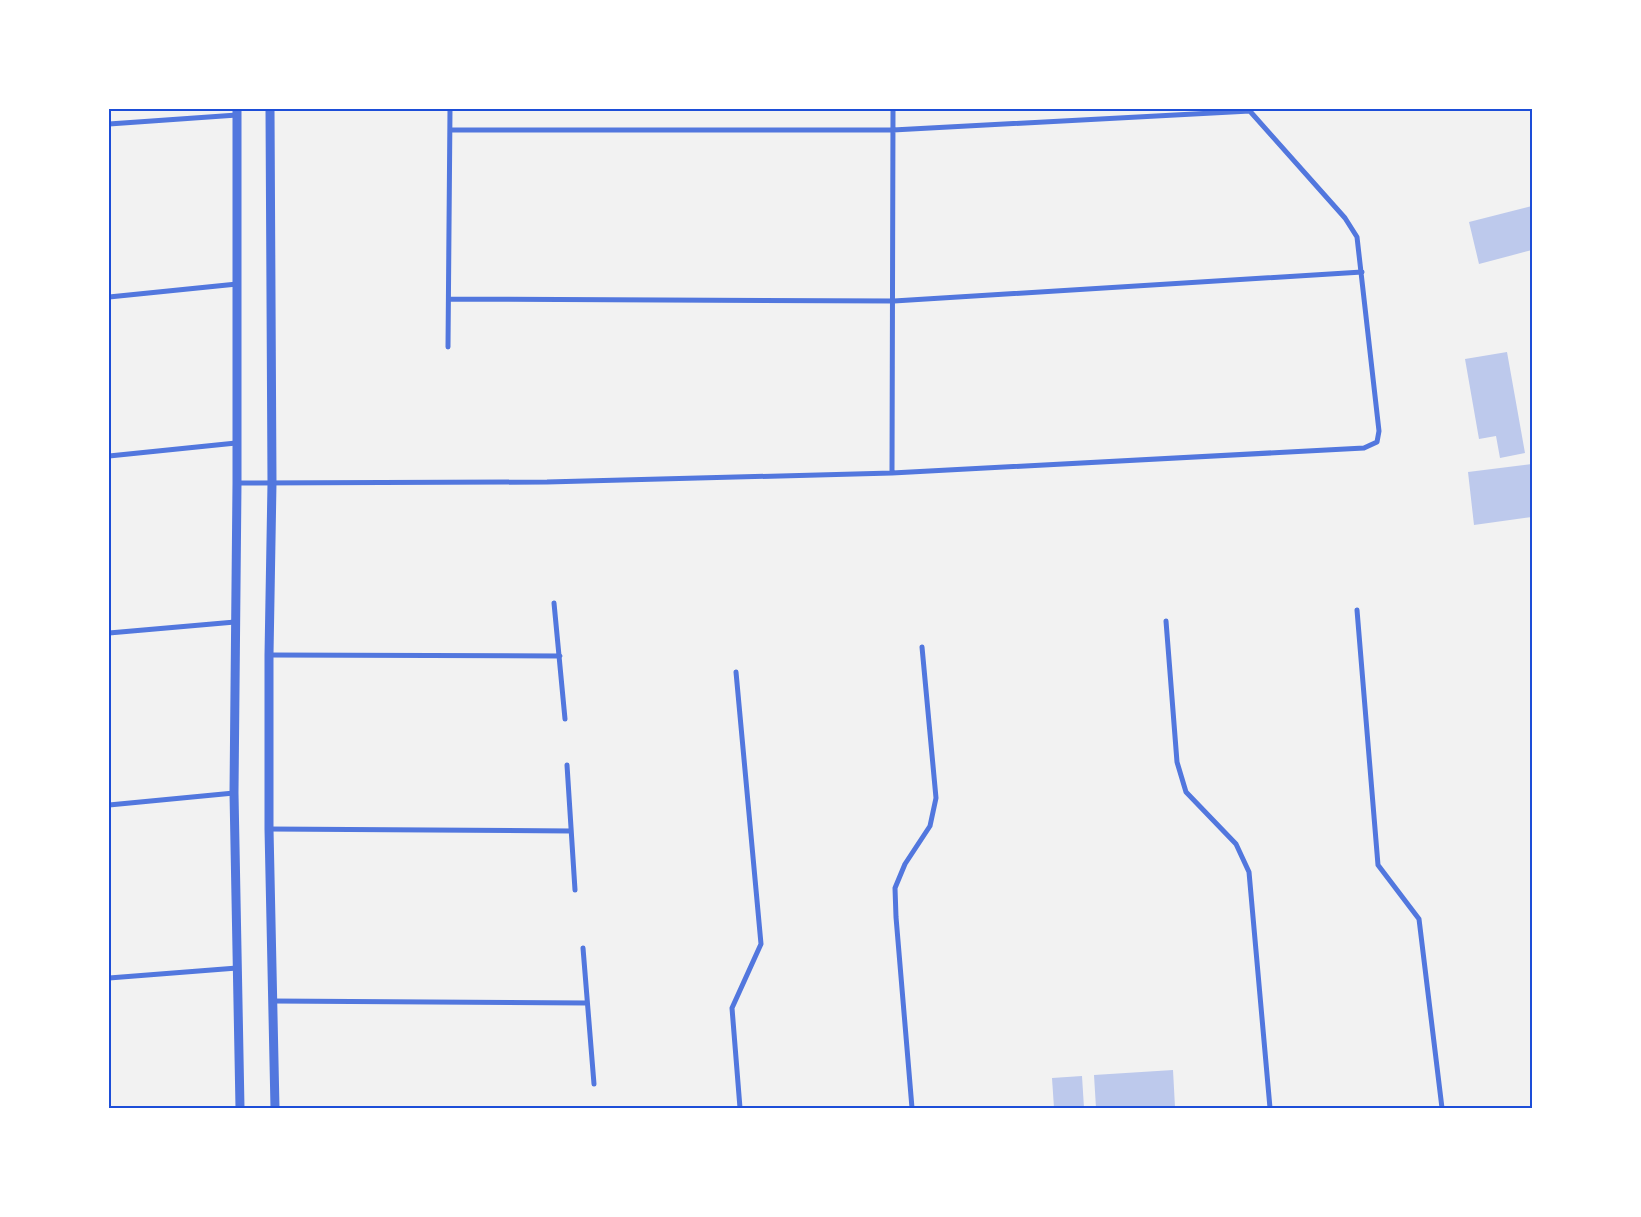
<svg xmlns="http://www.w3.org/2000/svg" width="1641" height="1217" font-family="Mulish,sans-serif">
  <rect width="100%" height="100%" fill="#f2f2f2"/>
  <path fill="#bdc9ec" d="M1532 206V250L1479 264 1469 222Z
    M1507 352 1525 453 1500 458 1496 436 1479 439 1465 359Z
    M1532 464V517L1474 525 1468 472Z
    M1173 1070 1175 1107 1096 1108 1094 1075Z
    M1082 1076 1084 1108H1054L1052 1078Z"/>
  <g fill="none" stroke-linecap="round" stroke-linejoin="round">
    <path stroke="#5277de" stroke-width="5" d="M109 124 237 115
      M450 130H893L1250 111
      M109 297 237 284
      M449 299 894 301 1362 272
      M448 347 450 109
      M109 456 236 443
      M892 473 893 109
      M237 483 547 482 892 473 1364 448 1377 442 1379 431 1357 237 1345 218 1248 109
      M554 603 565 719
      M1357 610 1378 865 1419 919 1442 1108
      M1166 621 1177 762 1186 792 1236 844 1249 872 1270 1108
      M109 633 235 622
      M269 655 560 656
      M736 672 761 944 732 1008 740 1108
      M567 765 575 890
      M109 805 234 793
      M269 829 571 831
      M583 948 594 1084
      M109 978 237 968
      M272 1001 587 1003
      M912 1108 896 917 895 888 905 864 930 826 936 798 922 647"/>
    <path stroke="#5277de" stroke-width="9" d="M237 109V483L234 793 240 1108
      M270 109 272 483 269 655V829L275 1108"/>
  </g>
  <rect width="1641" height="1217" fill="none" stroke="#ffffff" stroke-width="220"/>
  <rect x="110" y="110" width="1421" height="997" fill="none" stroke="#1d4ed8" stroke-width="2"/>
</svg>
